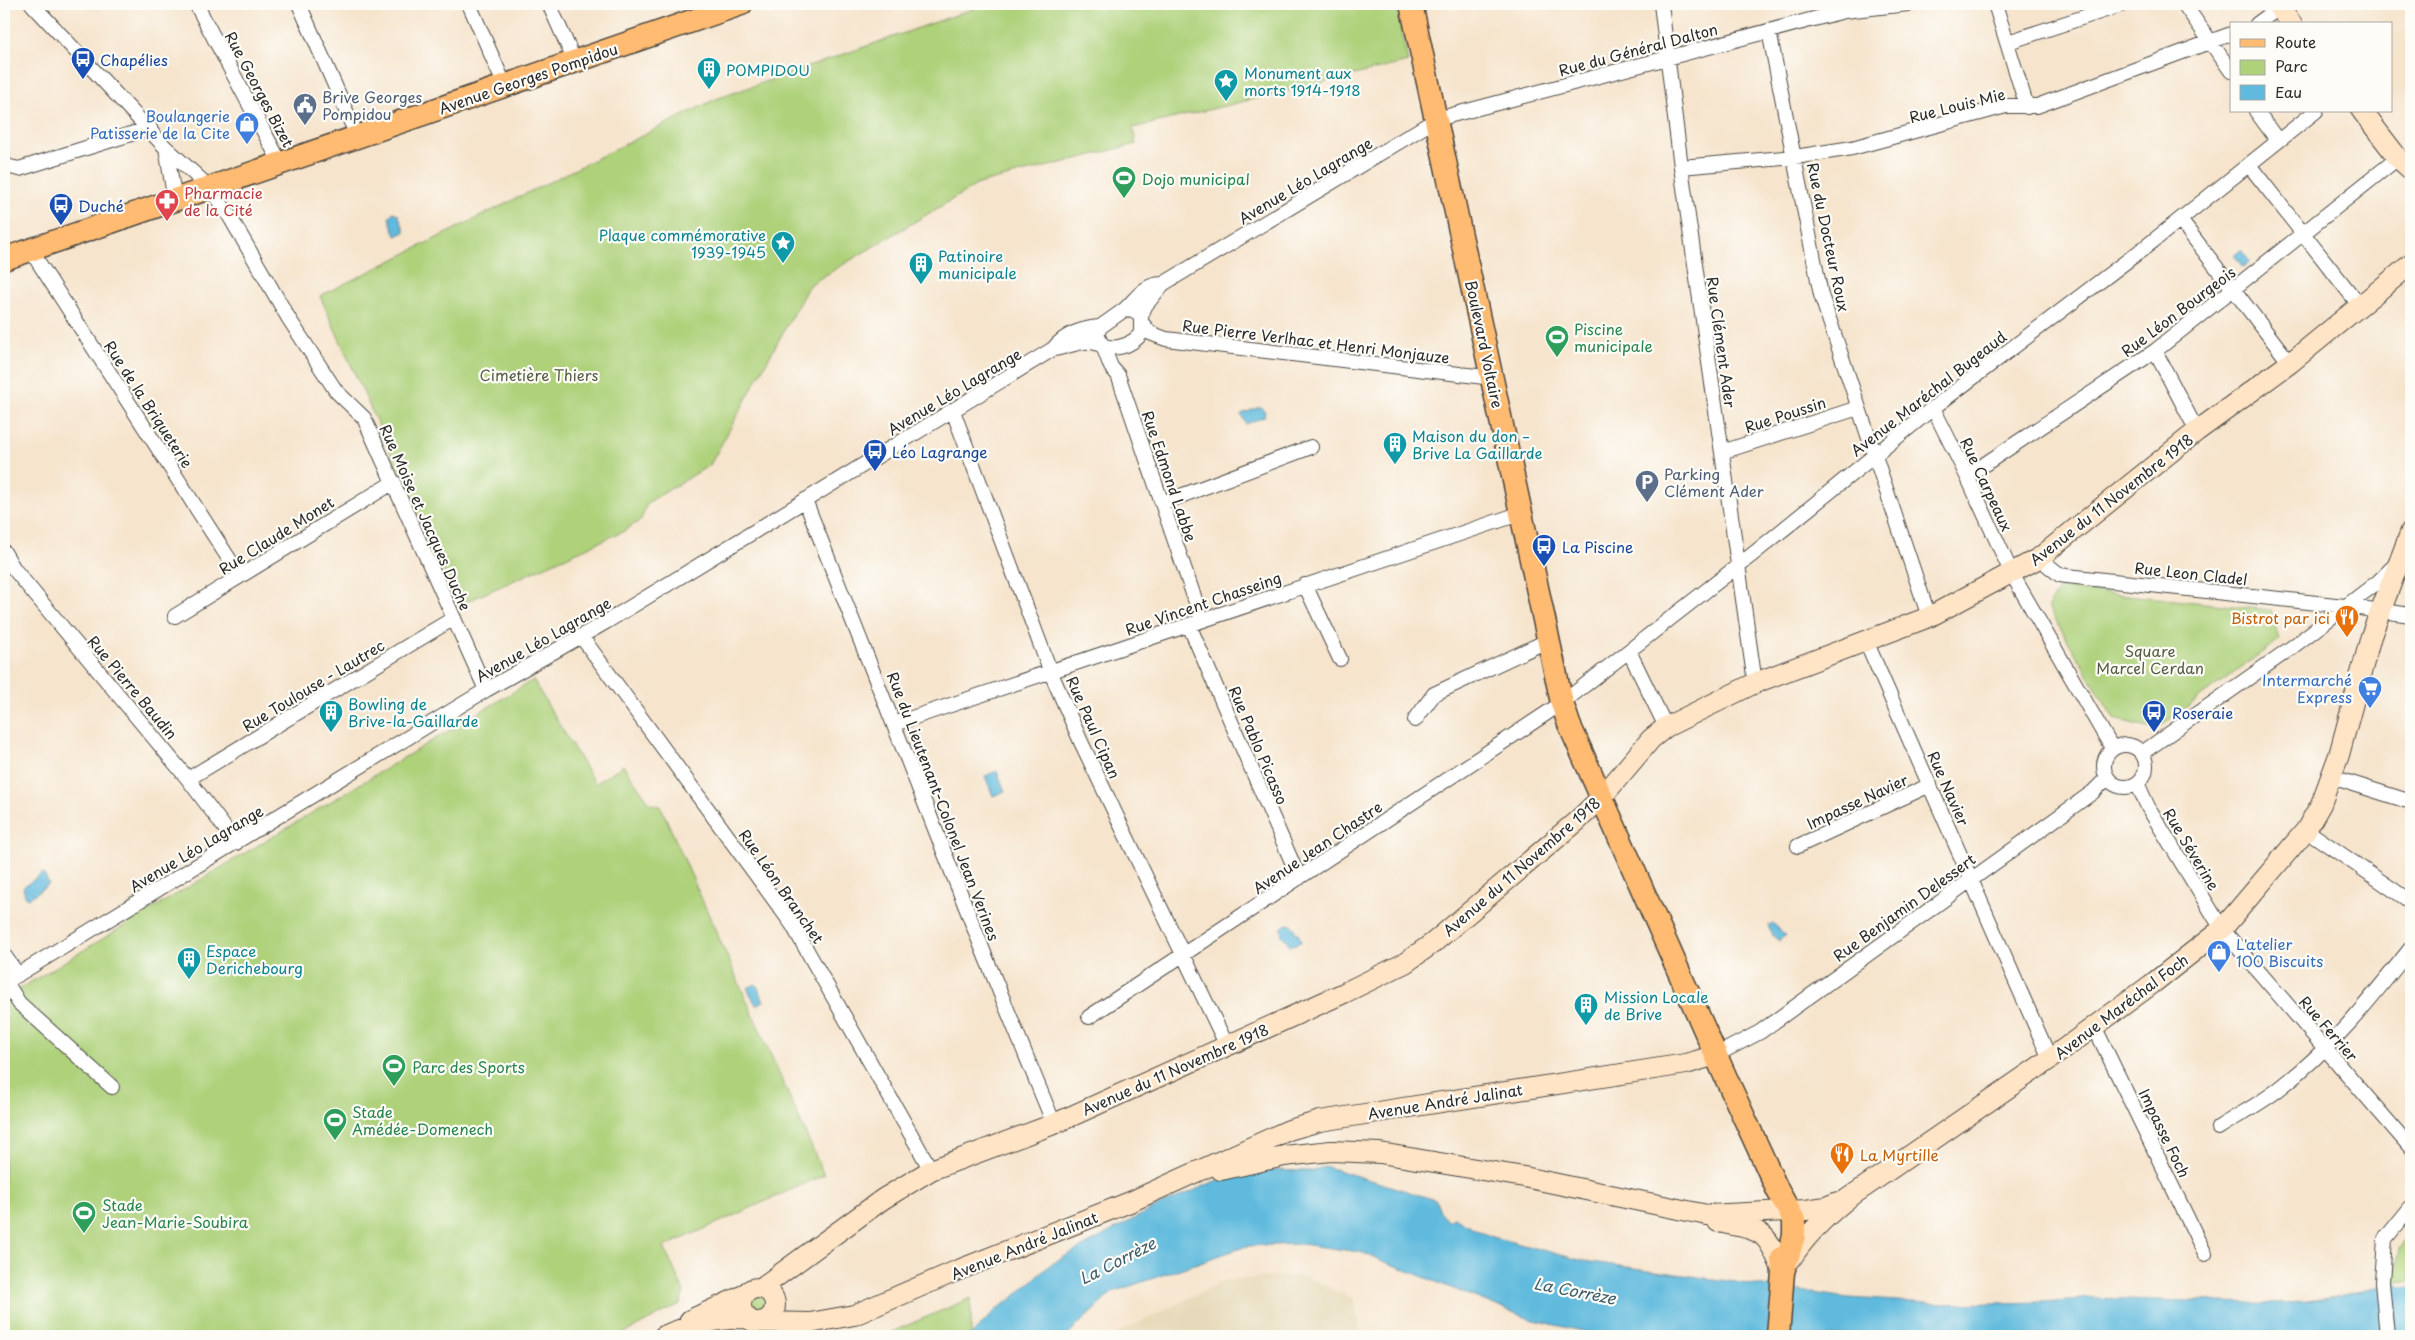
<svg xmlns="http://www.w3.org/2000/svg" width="2415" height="1340" font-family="'Playpen Sans',sans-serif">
  <rect width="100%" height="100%" fill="#fdfcf7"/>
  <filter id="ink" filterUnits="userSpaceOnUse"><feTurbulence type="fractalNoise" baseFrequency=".02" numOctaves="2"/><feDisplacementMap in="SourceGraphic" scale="10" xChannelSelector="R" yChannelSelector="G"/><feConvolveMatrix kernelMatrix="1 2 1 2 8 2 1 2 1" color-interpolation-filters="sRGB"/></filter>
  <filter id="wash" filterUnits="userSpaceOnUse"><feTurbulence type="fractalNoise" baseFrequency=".0096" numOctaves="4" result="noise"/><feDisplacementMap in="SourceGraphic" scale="20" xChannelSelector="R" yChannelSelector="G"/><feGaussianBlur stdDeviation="1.12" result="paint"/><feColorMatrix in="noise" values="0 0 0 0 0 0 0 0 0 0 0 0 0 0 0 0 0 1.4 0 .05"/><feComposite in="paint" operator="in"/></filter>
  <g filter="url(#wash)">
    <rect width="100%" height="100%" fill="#f6e4cc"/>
    <path fill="#e7daba" d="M1302 1275 1354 1299 1361 1336H1112L1226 1280Z"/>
    <path fill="#aed17a" stroke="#6c7e52" d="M987 4H1396L1408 62 1133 128 1136 144 978 184 809 285 710 465 647 503 641 520 622 532 459 605 320 296 716 99Z
      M2060 588 2271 610 2279 640 2156 729 2114 719 2048 607Z
      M533 680 595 784 623 765 650 803 661 807 824 1175 664 1247 684 1292 680 1304 619 1336H4V998Z
      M2411 1230V1280L2394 1283 2399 1248Z
      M749 1305a9 9 0 1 1 18 0a9 9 0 1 1-18 0Z
      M971 1298V1336H882Z"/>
    <path fill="#5fbadd" stroke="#457284" d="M393 212 398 214 405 232 396 236 389 218Z
      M2241 250 2250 262 2243 267 2234 255Z
      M1260 407 1265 411 1264 417 1246 424 1241 414Z
      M997 771 1005 791 993 796 985 776Z
      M43 873 49 884 29 898 25 896 23 887Z
      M1773 923 1785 935 1779 941 1772 935 1768 926Z
      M1287 924 1292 925 1295 929V933H1298L1301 942 1289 946 1286 939 1282 936 1281 928Z
      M756 984 764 1001 756 1005 747 988Z
      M1324 1166 1436 1200 1440 1212 1448 1221 1454 1218 1489 1236 1584 1261 1849 1298 1944 1304 2045 1302 2093 1298 2284 1304 2330 1298 2394 1284 2401 1287 2411 1286V1336H1603L1530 1319 1360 1252 1301 1244 1247 1246 1113 1292 1066 1336H970L996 1310 1014 1297 1051 1264 1154 1208 1220 1179 1261 1170 1314 1171Z"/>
  </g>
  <g filter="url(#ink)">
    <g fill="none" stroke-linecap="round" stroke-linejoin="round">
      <defs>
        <path id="street" d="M32 4 166 148 210 188 230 217 289 319 336 391 364 418 486 690
          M196 4 281 164
          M299 4 358 138
          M469 4 505 86
          M549 4 575 62
          M1661 4 1681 167 1755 683
          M1995 4 2027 107
          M2184 4 2231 71
          M2257 24 2284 4
          M1769 31 1821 295 1929 617
          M2008 42 2124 4
          M2256 111 2278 141
          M166 148 175 201
          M4 162 6 166 19 169 150 128
          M2249 165 2360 306
          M1681 167 1795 157 1852 148 2006 106H2037L2231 34
          M2180 220 2290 363
          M33 249 37 260 240 576
          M1124 310 1134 311 1141 317V334C1131 345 1118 350 1103 346L1097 335 1100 327Z
          M1124 310C1136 299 1145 283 1163 284
          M1141 317 1145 306 1163 284 1437 119 1844 11 1908 4
          M1142 323 1150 333 1166 339 1493 378
          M1053 349C1065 334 1081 329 1099 327
          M2155 351 2197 431
          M1933 408 1967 476 2012 574 2112 748
          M953 411 1051 673 1081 742 1227 1046
          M1722 452 1858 408
          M1967 476 2155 351 2398 158
          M805 500 984 953 1054 1124
          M1162 503 1311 447
          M4 552 14 569 188 779 236 843
          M2039 558 2060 575 2067 576 2345 606 2411 615
          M1305 585 1340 659
          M175 616 394 482
          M1189 625 1299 878
          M581 636 792 924 931 1170
          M1866 641 2050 1059
          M1629 651 1666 727
          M1415 720 1434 694 1549 640
          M894 724 1522 513
          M2104 766a21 21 0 1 1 42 0a21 21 0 1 1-42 0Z
          M2142 753 2291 648 2379 581 2395 565
          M2332 777 2411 802
          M188 779 454 618
          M2137 783 2148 807 2222 929 2411 1148
          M2306 830 2411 902
          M1798 846 1930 785
          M4 955 18 975
          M6 982 19 1003 112 1087
          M4 983 486 690 606 622 1053 349C1073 347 1082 336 1103 346L1111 367 1118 375 1202 620
          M1089 1017 1562 703 1753 554 1933 408 2148 245 2316 111
          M2094 1026 2205 1254
          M1716 1055 1760 1032 2093 792 2107 778
          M2218 1128C2238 1115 2260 1104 2279 1089 2333 1047 2369 1001 2411 948
          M2387 1336 2382 1282 2385 1239 2411 1207"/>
        <path id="secondary" d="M2276 4 2292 24
          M2362 111 2398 158 2411 170
          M1221 1170 1284 1156 1331 1151 1380 1153 1524 1177 1707 1215 1806 1210 1826 1207 1838 1202
          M1718 1222C1763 1231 1765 1228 1783 1272
          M1790 1260C1806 1235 1825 1217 1847 1199L2050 1059 2152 984 2222 929 2234 915 2306 830 2321 804 2339 755 2371 636 2411 531
          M761 1288 883 1199 931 1170 1054 1124 1344 993 1405 963 1433 943 1577 821 1602 797 1651 739 1666 727 1755 683 1929 617 2039 558 2197 431 2290 363 2411 264
          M741 1305a17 17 0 1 1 34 0a17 17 0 1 1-34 0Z
          M690 1320 744 1295
          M761 1322 810 1323 854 1315 956 1271 1130 1202 1289 1130 1320 1121 1686 1064 1716 1055
          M664 1336C688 1325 721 1318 748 1318"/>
        <path id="primary" d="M1411 4 1562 703 1569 724 1726 1078 1778 1191 1794 1220V1236L1783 1272
          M4 259 741 4
          M1778 1336 1783 1272 1782 1258"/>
      </defs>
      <use href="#street" stroke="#494743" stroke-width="16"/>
      <use href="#secondary" stroke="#494743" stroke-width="22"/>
      <use href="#primary" stroke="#494743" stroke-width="25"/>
      <use href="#street" stroke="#fff" stroke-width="14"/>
      <use href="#secondary" stroke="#ffe4c6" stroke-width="20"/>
      <use href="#primary" stroke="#ffbb71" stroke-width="22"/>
    </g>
  </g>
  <defs>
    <symbol id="bus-pin" viewBox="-11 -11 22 30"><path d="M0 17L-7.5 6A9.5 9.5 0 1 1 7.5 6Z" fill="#1a4fb4" stroke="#fdfcf7"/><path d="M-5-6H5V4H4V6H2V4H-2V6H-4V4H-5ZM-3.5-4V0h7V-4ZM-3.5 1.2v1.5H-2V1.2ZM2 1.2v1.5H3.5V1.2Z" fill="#fff"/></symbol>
    <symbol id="building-pin" viewBox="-11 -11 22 30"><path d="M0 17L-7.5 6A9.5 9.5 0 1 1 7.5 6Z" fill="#0f9aa8" stroke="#fdfcf7"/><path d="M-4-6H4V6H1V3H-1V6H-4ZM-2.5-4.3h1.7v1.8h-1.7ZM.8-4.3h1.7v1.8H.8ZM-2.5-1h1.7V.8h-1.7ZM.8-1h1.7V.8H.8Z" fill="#fff"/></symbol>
    <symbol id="sight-pin" viewBox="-11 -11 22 30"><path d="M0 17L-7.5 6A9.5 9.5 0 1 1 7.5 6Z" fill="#0f9aa8" stroke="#fdfcf7"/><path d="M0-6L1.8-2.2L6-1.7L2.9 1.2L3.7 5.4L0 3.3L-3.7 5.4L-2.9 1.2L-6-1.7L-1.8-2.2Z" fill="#fff"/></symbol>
    <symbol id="civic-pin" viewBox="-11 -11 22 30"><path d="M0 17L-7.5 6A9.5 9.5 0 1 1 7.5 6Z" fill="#5c6f8a" stroke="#fdfcf7"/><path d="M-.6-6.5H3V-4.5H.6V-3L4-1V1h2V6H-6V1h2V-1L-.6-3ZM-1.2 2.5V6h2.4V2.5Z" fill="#fff"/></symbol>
    <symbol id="shop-pin" viewBox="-11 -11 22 30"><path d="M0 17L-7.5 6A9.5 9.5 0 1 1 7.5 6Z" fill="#3f7fe0" stroke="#fdfcf7"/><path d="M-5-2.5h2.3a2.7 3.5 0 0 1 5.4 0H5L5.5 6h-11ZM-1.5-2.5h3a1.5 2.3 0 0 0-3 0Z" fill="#fff"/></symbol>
    <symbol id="stadium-pin" viewBox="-11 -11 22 30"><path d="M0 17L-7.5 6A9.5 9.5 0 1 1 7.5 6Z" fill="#2e9e5b" stroke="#fdfcf7"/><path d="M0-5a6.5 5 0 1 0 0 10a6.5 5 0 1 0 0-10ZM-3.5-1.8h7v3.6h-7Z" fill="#fff"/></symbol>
    <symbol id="pharmacy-pin" viewBox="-11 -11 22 30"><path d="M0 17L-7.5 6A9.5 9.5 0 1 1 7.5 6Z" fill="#e0444e" stroke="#fdfcf7"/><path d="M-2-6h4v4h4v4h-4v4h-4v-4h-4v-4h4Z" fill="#fff"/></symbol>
    <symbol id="parking-pin" viewBox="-11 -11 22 30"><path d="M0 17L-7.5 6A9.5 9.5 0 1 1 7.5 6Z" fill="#5c6f8a" stroke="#fdfcf7"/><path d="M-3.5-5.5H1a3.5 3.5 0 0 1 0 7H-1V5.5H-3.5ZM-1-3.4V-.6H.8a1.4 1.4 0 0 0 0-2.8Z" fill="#fff"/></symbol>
    <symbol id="restaurant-pin" viewBox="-11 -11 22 30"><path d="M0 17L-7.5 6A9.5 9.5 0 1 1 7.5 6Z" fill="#e8710a" stroke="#fdfcf7"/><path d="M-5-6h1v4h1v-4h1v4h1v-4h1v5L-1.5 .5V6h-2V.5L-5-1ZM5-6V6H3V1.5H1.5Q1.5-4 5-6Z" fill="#fff"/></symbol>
    <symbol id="supermarket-pin" viewBox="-11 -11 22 30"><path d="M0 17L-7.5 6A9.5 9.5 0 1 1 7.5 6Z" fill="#3f7fe0" stroke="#fdfcf7"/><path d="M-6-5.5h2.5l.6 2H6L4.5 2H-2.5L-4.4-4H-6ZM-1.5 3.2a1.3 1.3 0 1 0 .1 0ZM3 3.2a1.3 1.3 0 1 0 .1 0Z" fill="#fff"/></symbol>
  </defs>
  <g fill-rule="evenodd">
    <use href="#bus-pin" x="69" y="45" width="28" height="38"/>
    <use href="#building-pin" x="695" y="55" width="28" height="38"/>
    <use href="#sight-pin" x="1212" y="67" width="28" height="38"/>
    <use href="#civic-pin" x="291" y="91" width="28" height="38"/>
    <use href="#shop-pin" x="233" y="110" width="28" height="38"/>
    <use href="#stadium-pin" x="1110" y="164" width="28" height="38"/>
    <use href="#pharmacy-pin" x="153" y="187" width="28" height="38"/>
    <use href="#bus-pin" x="47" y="191" width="28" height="38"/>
    <use href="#sight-pin" x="769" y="229" width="28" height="38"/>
    <use href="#building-pin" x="907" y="250" width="28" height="38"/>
    <use href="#stadium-pin" x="1543" y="323" width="28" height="38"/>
    <use href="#building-pin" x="1381" y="430" width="28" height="38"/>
    <use href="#bus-pin" x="861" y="437" width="28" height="38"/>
    <use href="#parking-pin" x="1633" y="468" width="28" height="38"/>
    <use href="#bus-pin" x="1530" y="532" width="28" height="38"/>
    <use href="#restaurant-pin" x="2333" y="603" width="28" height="38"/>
    <use href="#supermarket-pin" x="2356" y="674" width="28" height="38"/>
    <use href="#building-pin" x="317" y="698" width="28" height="38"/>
    <use href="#bus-pin" x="2140" y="698" width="28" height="38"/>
    <use href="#shop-pin" x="2205" y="938" width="28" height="38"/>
    <use href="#building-pin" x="175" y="945" width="28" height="38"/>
    <use href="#building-pin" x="1572" y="991" width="28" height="38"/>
    <use href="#stadium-pin" x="380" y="1052" width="28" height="38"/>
    <use href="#stadium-pin" x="321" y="1106" width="28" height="38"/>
    <use href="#restaurant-pin" x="1828" y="1140" width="28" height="38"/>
    <use href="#stadium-pin" x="70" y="1199" width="28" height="38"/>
  </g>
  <g text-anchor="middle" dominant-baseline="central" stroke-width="4.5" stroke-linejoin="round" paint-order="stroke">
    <g font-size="15" fill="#2b2b2b" stroke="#fdfcf7">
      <text transform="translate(1638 49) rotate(-15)">Rue du Général Dalton</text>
      <text transform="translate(528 78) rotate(-19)">Avenue Georges Pompidou</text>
      <text transform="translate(260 89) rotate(62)">Rue Georges Bizet</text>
      <text transform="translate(1957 105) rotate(-14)">Rue Louis Mie</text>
      <text transform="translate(1305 180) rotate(-31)">Avenue Léo Lagrange</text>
      <text transform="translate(1829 237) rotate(78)">Rue du Docteur Roux</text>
      <text transform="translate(2178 311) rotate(-37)">Rue Léon Bourgeois</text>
      <text transform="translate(1316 341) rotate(7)">Rue Pierre Verlhac et Henri Monjauze</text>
      <text transform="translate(1722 342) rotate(82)">Rue Clément Ader</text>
      <text transform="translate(1485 344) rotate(78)">Boulevard Voltaire</text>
      <text transform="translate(954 391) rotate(-31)">Avenue Léo Lagrange</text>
      <text transform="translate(1928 393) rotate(-38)">Avenue Maréchal Bugeaud</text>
      <text transform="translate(149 404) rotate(57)">Rue de la Briqueterie</text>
      <text transform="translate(1785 414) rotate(-18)">Rue Poussin</text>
      <text transform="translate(1170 476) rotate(71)">Rue Edmond Labbe</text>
      <text transform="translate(1987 484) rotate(65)">Rue Carpeaux</text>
      <text transform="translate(2111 499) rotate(-38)">Avenue du 11 Novembre 1918</text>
      <text transform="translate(426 517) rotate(66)">Rue Moise et Jacques Duche</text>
      <text transform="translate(276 535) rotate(-32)">Rue Claude Monet</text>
      <text transform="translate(2191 573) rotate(6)">Rue Leon Cladel</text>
      <text transform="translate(1203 603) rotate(-19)">Rue Vincent Chasseing</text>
      <text transform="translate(543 639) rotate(-30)">Avenue Léo Lagrange</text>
      <text transform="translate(313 685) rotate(-31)">Rue Toulouse - Lautrec</text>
      <text transform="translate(133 687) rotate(50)">Rue Pierre Baudin</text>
      <text transform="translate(1094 727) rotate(66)">Rue Paul Cipan</text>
      <text transform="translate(1259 745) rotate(67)">Rue Pablo Picasso</text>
      <text transform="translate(1949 788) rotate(66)">Rue Navier</text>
      <text transform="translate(1857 801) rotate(-25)">Impasse Navier</text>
      <text transform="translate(944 806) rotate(69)">Rue du Lieutenant-Colonel Jean Verines</text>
      <text transform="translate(1317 847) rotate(-34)">Avenue Jean Chastre</text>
      <text transform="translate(196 848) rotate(-31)">Avenue Léo Lagrange</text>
      <text transform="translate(2192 849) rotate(59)">Rue Séverine</text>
      <text transform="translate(1521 866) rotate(-41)">Avenue du 11 Novembre 1918</text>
      <text transform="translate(782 886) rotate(55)">Rue Léon Branchet</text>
      <text transform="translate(1904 907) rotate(-36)">Rue Benjamin Delessert</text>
      <text transform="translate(2121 1006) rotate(-37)">Avenue Maréchal Foch</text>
      <text transform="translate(2329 1028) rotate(49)">Rue Ferrier</text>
      <text transform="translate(1175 1069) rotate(-24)">Avenue du 11 Novembre 1918</text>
      <text transform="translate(1445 1101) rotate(-9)">Avenue André Jalinat</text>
      <text transform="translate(2165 1133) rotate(64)">Impasse Foch</text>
      <text transform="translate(1024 1245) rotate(-22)">Avenue André Jalinat</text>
    </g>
    <g font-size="15" fill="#164399" stroke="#fdfcf7" text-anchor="start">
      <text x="100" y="59">Chapélies</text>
      <text x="78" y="205">Duché</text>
      <text x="892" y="451">Léo Lagrange</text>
      <text x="1562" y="546">La Piscine</text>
      <text x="2172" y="712">Roseraie</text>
    </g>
    <g font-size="15" fill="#0d838f" stroke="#fdfcf7" text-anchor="start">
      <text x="726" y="69">POMPIDOU</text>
      <text x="1244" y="72">Monument aux<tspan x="1244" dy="17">morts 1914-1918</tspan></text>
      <text x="766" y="234" text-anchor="end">Plaque commémorative<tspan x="766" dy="17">1939-1945</tspan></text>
      <text x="938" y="255">Patinoire<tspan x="938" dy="17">municipale</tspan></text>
      <text x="1412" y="435">Maison du don –<tspan x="1412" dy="17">Brive La Gaillarde</tspan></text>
      <text x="348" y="703">Bowling de<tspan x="348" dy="17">Brive-la-Gaillarde</tspan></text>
      <text x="206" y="950">Espace<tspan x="206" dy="17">Derichebourg</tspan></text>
      <text x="1604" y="996">Mission Locale<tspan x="1604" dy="17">de Brive</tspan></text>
    </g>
    <g font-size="15" fill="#4e5e75" stroke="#fdfcf7" text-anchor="start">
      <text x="322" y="96">Brive Georges<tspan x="322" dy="17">Pompidou</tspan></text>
      <text x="1664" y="473">Parking<tspan x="1664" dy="17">Clément Ader</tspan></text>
    </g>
    <g font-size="15" fill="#366cbe" stroke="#fdfcf7" text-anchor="end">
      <text x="230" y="115">Boulangerie<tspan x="230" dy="17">Patisserie de la Cite</tspan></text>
      <text x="2352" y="679">Intermarché<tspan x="2352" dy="17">Express</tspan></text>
      <text x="2236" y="943" text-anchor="start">L'atelier<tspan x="2236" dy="17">100 Biscuits</tspan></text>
    </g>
    <g font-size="15" fill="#27864d" stroke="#fdfcf7" text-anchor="start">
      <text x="1142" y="178">Dojo municipal</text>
      <text x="1574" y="328">Piscine<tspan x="1574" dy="17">municipale</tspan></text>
      <text x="412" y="1066">Parc des Sports</text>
      <text x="352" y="1111">Stade<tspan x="352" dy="17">Amédée-Domenech</tspan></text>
      <text x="102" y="1204">Stade<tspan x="102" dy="17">Jean-Marie-Soubira</tspan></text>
    </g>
    <g font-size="15" fill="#be3a42" stroke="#fdfcf7" text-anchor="start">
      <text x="184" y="192">Pharmacie<tspan x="184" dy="17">de la Cité</tspan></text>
    </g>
    <g font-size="15" fill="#525d43" stroke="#fdfcf7">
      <text x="539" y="374">Cimetière Thiers</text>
      <text x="2150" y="650">Square<tspan x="2150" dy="17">Marcel Cerdan</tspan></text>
    </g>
    <g font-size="15" fill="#c56008" stroke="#fdfcf7" text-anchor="end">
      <text x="2330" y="617">Bistrot par ici</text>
      <text x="1860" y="1154" text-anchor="start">La Myrtille</text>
    </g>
    <g font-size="16" font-style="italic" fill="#3d5d69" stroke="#fdfcf7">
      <text transform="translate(1117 1260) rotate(-27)">La Corrèze</text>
      <text transform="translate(1575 1290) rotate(11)">La Corrèze</text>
    </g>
  </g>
  <rect width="2415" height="1340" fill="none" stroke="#fdfcf7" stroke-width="20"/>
  <rect x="2230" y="22" width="162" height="90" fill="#fdfcf7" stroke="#a9a8a5"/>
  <rect x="2240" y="39" width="25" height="8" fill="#ffbb71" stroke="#a9a8a5"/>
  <text x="2275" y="48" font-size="15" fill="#2b2b2b">Route</text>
  <rect x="2240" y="60" width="25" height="15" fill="#aed17a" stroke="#a9a8a5"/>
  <text x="2275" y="72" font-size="15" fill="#2b2b2b">Parc</text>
  <rect x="2240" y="85" width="25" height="15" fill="#5fbadd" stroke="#a9a8a5"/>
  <text x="2275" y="98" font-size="15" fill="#2b2b2b">Eau</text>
</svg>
